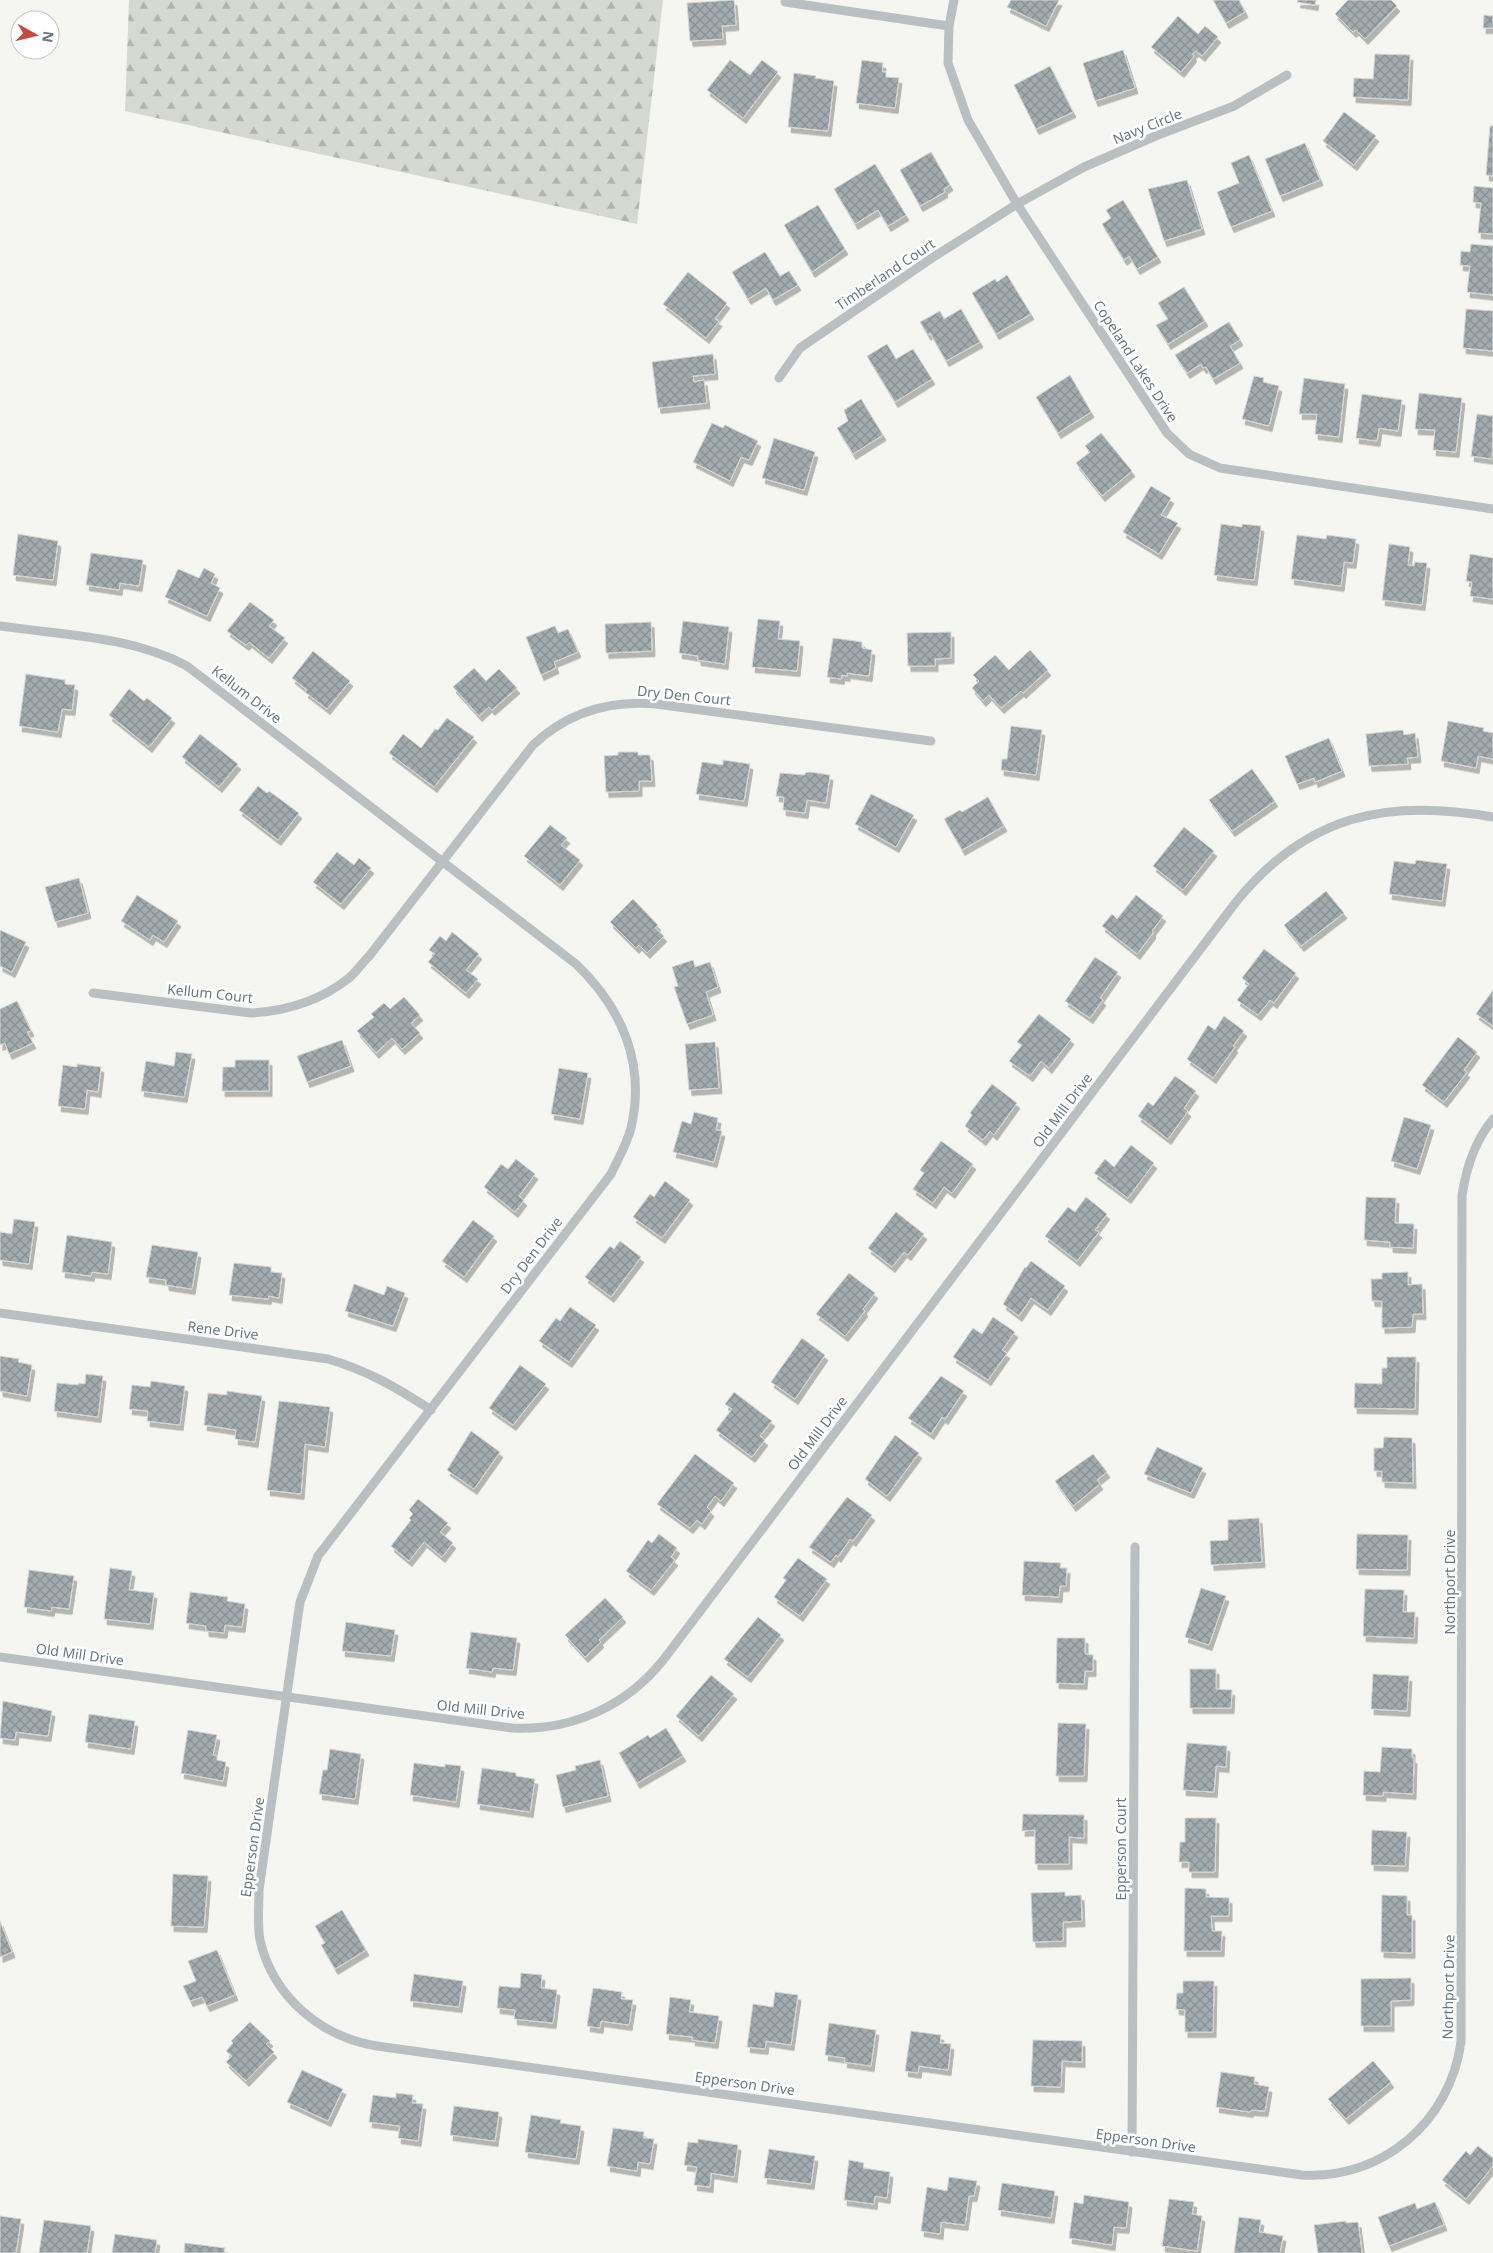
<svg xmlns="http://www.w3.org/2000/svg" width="1493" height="2253" font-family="'Noto Sans',sans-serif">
  <defs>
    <pattern id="forest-firs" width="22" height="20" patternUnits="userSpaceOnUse" patternTransform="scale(1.25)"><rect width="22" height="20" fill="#d5d9d2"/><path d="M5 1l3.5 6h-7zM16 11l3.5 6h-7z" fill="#b1b5b0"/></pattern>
    <pattern id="building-cross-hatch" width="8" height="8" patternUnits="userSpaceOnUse" patternTransform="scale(1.25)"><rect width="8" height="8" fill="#a2abae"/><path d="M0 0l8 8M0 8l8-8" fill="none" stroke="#889093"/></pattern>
    <filter id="shadow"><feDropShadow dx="3" dy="5.5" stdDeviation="0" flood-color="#0004"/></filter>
  </defs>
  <rect width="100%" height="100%" fill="#f5f5f2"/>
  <path fill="url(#forest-firs)" d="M129 0H663L637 224 125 111Z"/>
  <path fill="url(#building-cross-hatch)" stroke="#d6d6d5" filter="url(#shadow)" d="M734 0 736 25 722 26 723 39 690 41 687 3Z
    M1011 0H1059L1046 26 1007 7Z
    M1213 0H1239L1245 12 1226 23Z
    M1298 0H1316L1315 5 1297 2Z
    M1348 0H1391L1397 6 1365 39 1356 30 1353 32 1335 14Z
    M1484 15 1493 16V28H1483Z
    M1178 16 1198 34 1205 26 1218 37 1202 56 1196 51 1192 54 1194 56 1181 72 1151 47Z
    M1123 50 1135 88 1095 101 1083 63Z
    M1375 54 1410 55 1408 100 1353 97 1354 78 1373 79Z
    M730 60 750 75 762 60 778 72 743 118 707 90Z
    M862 60 883 63 882 72H886V77L899 78 895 108 856 103Z
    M1050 66 1073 112 1036 129 1014 85Z
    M794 73 816 76 815 78 834 81 828 131 788 127Z
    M1344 112 1376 136 1354 165 1323 141Z
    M1490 126H1493V176L1486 175Z
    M1305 143 1320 180 1280 196 1265 159Z
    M931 152 950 185 944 189 945 192 920 206 900 170Z
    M1249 155 1272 211 1231 227 1217 192 1239 183 1231 163Z
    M875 164 906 215 888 226 878 210 855 224 834 189Z
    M1187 180 1202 229 1164 241 1148 189Z
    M1474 186 1493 188V234L1478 233 1481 203 1473 202Z
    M1123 200 1158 257 1137 269 1129 256 1124 260 1102 224 1111 218 1106 210Z
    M818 205 845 249 812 272 784 225Z
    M1471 244 1493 246V295L1467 292 1470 266 1460 265 1461 251 1470 252Z
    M765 252 780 276 789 271 798 285 773 300 766 288 748 299 732 272Z
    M688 272 727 303 715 319 719 321 706 338 663 304Z
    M1007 275 1031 314 996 334 972 293 995 279 997 282Z
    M1184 287 1205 321 1168 344 1156 325 1168 319 1158 303Z
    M961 309 980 342 946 361 930 333 928 335 920 322 940 311 944 319Z
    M1466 309 1493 311V351L1463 348Z
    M1229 322 1240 340 1230 346 1240 363 1213 379 1206 367 1203 368 1201 364 1187 373 1175 355Z
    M887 344 896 359 913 349 932 379 895 402 867 356Z
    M713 354 715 374 693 376 694 382 704 380 707 403 658 408 652 362Z
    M1070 375 1091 412 1058 433 1036 397Z
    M1254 376 1264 378 1263 382 1279 386 1269 426 1242 419Z
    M1304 378 1345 384 1339 437 1315 434 1317 414H1299Z
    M1419 393 1462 398 1456 452 1433 450 1435 430 1415 429Z
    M1362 394 1402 400 1398 431 1379 428 1377 441 1356 438Z
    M861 399 883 435 853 454 837 428 848 421 844 410Z
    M1477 414 1493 416 1492 459 1471 456Z
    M712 423 723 428 725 425 758 441 749 460 741 457 730 481 693 462Z
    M1101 433 1132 471 1102 496 1076 463 1090 452 1085 446Z
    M774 438 815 452 804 490 762 478Z
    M1151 486 1171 498 1161 515 1178 523 1159 554 1123 532Z
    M1221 524 1242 527V524L1261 526 1254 580 1214 575Z
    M18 534 58 541 53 580 13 575Z
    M1297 535 1326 539 1327 535 1356 539 1353 563 1344 562 1341 586 1291 579Z
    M1389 544 1410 547 1408 565 1414 566 1415 562 1427 563 1422 605 1382 600Z
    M91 553 143 560 139 586 120 583 119 590 86 585Z
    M1470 554 1493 558V599L1470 596 1472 582 1466 581Z
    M204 568 215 574 211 583 220 588 207 616 165 597 178 569 199 578Z
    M250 602 274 620 269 626 285 638 269 658 249 642 246 645 227 631Z
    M758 619 780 621 778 639 800 641 797 671 752 667Z
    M683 621 729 627 725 664 698 660V656L679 653Z
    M651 622 652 651 606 653 605 624Z
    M555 626 558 633 568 629 578 652 554 662 556 668 541 675 526 637Z
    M951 632V658L935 659V666H908L907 633Z
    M833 638 862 642V648L872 650 869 676 847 673V676L842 675 841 679 827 677Z
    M1030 650 1048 670 1023 693 1021 691 1001 708 989 695 983 701 972 688 979 681 973 675 995 655 1009 670Z
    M313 651 350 681 327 709 305 692 307 690 292 678Z
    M474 668 486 681 499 669 517 688 492 710 489 707 479 716 453 687Z
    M26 674 65 680V684L75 685 72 710 62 709 58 732 19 726Z
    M129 689 144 701 147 698 172 718 149 747 109 715Z
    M447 718 474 737 434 787 389 753 403 734 421 748 435 729 438 730Z
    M1448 721 1484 728 1483 731 1493 733V759L1478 756 1476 768 1441 761Z
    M1011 726 1042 730 1036 775 1001 770 1002 759H1007Z
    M1403 730 1404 735 1415 733 1418 757 1407 758 1408 764 1369 766 1366 734Z
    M200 734 238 764 219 787 182 757Z
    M1329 738 1342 771 1315 782 1314 778 1297 784 1285 756Z
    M618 752H638V755H650L652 781H639V791L606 792 604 756 618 755Z
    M723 760 750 764 744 801 696 794 702 762 723 765Z
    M1252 769 1275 801 1232 831 1209 800Z
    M810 772 830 775 826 803 807 800 805 813 783 810 784 797 776 796 780 773 805 775V773Z
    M258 786 267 793 269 791 299 813 278 840 239 810Z
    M871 794 914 815 896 847 855 824Z
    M988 797 1004 826 962 850 944 819 960 810 962 812Z
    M550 825 567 838 561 845 580 860 560 885 524 856Z
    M1184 827 1214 851 1183 890 1153 866Z
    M337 852 354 865 359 858 371 868 341 904 313 882Z
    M1416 860 1447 864 1442 901 1389 894 1394 861 1415 864Z
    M79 878 88 913 55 922 45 887Z
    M1326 891 1344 913 1301 946 1284 925Z
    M137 895 178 921 164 942 153 935 150 940 121 921Z
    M1136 895 1163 916 1152 931 1153 933 1137 954 1102 926 1112 914 1117 919Z
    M633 899 658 925 655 928 664 936 647 953 639 945 636 948 610 922Z
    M0 930 26 942 12 972 0 966Z
    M452 932 479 954 466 970 478 979 466 993 428 962 435 954 429 950 440 936 446 941Z
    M1264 949 1296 973 1274 1003 1270 1000 1258 1015 1237 1000 1249 984 1242 978Z
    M1095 957 1118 972 1100 998 1103 1000 1090 1018 1065 1001Z
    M693 960 695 967 710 962 718 987 706 992 713 1015 687 1024 674 987 678 986 672 967Z
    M1493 990V1026L1476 1014Z
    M404 997 420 1015 411 1023 420 1033 402 1049 392 1038 376 1053 357 1031 374 1017 371 1014 384 1003 390 1009Z
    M17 1001 31 1031 27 1032 33 1043 9 1054 5 1043 0 1045V1009Z
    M1039 1014 1071 1039 1049 1068 1041 1061 1030 1076 1009 1061 1022 1045 1017 1042Z
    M1224 1016 1244 1031 1233 1046 1235 1047 1213 1078 1187 1059 1208 1025 1215 1030Z
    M1458 1037 1477 1052 1464 1070 1467 1072 1444 1102 1422 1085Z
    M342 1040 351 1066 307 1082 297 1056Z
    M715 1042 719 1088 689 1090 685 1044Z
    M176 1052 192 1054 184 1097 141 1091 146 1061 174 1066Z
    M235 1060H269V1091H222L223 1067H235Z
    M77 1064 101 1067 98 1092 87 1090 85 1109 58 1106 63 1065 77 1067Z
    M559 1068 588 1073 580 1119 551 1114Z
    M1175 1076 1196 1091 1184 1108 1188 1111 1168 1139 1138 1116 1148 1102 1153 1106Z
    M992 1084 1017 1103 994 1135 990 1131 983 1140 965 1126 972 1115 970 1113Z
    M694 1112 718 1118 716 1130 722 1131 714 1162 673 1152 682 1121 691 1124Z
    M1404 1117 1431 1125 1417 1169 1391 1161Z
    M941 1141 973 1164 952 1193 944 1187 933 1203 913 1189 924 1173 920 1170Z
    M1131 1145 1154 1163 1128 1198 1094 1173 1105 1159 1114 1167Z
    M516 1159 535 1174 519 1196 524 1200 515 1212 484 1187 501 1164 508 1169Z
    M665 1181 690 1200 662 1238 633 1217 650 1194 654 1197Z
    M1086 1197 1107 1214 1095 1230 1099 1232 1077 1261 1045 1236 1068 1207 1075 1212Z
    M1366 1197 1396 1198 1395 1223 1414 1224 1413 1248 1390 1247V1242L1364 1240Z
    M896 1212 924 1234 908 1255 904 1252 892 1267 868 1248Z
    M14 1219 35 1222 29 1264 0 1260V1232L12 1234Z
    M473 1220 494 1236 464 1277 442 1261Z
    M67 1235 112 1242 108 1274 92 1272 91 1276 62 1272Z
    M620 1241 641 1257 611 1297 585 1277 610 1246 614 1249Z
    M152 1245 198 1252 192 1289 166 1285V1280L146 1277Z
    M1031 1261 1065 1286 1048 1310 1031 1298 1019 1316 1003 1304 1025 1267 1026 1268Z
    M234 1263 271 1267V1272L282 1273 279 1298 269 1296 268 1299 229 1295Z
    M1408 1272V1285L1422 1284 1423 1314H1413L1412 1327 1382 1328V1301H1372L1371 1279H1382V1273Z
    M849 1273 875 1293 863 1309 865 1311 845 1336 816 1314Z
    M354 1284 384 1295 387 1286 405 1293 393 1326 345 1311Z
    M570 1307 596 1325 569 1362 539 1341 556 1318 560 1321Z
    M993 1317 1015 1332 1002 1350 1007 1353 988 1380 953 1357 973 1328 982 1334Z
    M802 1338 825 1355 795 1399 771 1382Z
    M0 1356 19 1359 18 1362 32 1365 27 1396 0 1391Z
    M1387 1357H1416L1415 1409 1354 1408 1355 1383 1382 1384V1368H1387Z
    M520 1365 546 1384 513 1425 489 1408Z
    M86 1374 103 1376 98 1417 54 1411 57 1383 78 1385 79 1383 85 1384Z
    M941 1376 964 1391 945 1419 942 1417 931 1434 908 1418Z
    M151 1381 185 1386 180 1425 147 1421 148 1411 129 1409 132 1385 150 1387Z
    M227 1391 262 1396 255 1442 235 1439 236 1430 204 1425 208 1393 227 1395Z
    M734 1392 772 1421 760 1436 765 1440 752 1457 716 1430 732 1409 725 1404Z
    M279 1401 330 1407 325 1447 305 1444 301 1494 267 1490Z
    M471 1431 500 1452 474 1489 447 1470Z
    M895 1435 919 1453 887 1496 865 1479Z
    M1384 1437 1412 1438 1413 1483 1382 1482V1471H1374V1448H1383Z
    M1157 1447 1203 1468 1191 1493 1144 1474Z
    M695 1454 734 1483 721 1501 715 1496 707 1507 711 1511 702 1524 697 1520 690 1528 657 1504Z
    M1093 1454 1107 1472 1097 1480 1100 1484 1073 1506 1055 1481Z
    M847 1497 872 1515 853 1541 850 1539 838 1557 836 1555 831 1562 809 1547Z
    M418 1499 448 1523 440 1532 453 1543 442 1557 424 1542 409 1561 391 1546 411 1520 409 1518 413 1514 409 1510Z
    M1259 1518 1262 1562 1211 1565 1210 1541 1228 1540V1520Z
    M659 1534 677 1548 671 1557 675 1560 651 1590 626 1571 648 1540 652 1543Z
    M1357 1534 1408 1535 1407 1570 1356 1569Z
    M798 1558 827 1579 800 1616 774 1597 786 1580 783 1578Z
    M1024 1561 1061 1563 1060 1568H1067L1066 1586H1060L1059 1597 1022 1595Z
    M110 1568 132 1571 129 1590 154 1593 150 1624 104 1619Z
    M29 1570 74 1576 69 1609 52 1607 51 1611 24 1607Z
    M1201 1588 1226 1596 1209 1645 1185 1637Z
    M1365 1589 1404 1590 1403 1612H1415L1414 1638 1363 1636Z
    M190 1592 228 1597 227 1601 245 1604 242 1627 225 1625 224 1633 206 1631V1626L186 1623Z
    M605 1598 623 1617 599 1640 601 1642 585 1657 565 1635Z
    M758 1617 781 1635 748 1677 724 1659Z
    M346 1622 395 1630 391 1656 342 1651Z
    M471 1632 517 1638 513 1670 493 1668 492 1672 466 1668Z
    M1057 1638H1085V1654L1093 1655V1671H1085L1084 1684 1056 1683Z
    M1190 1669H1216V1689L1232 1690 1231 1708H1190Z
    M1373 1674 1409 1676 1407 1711 1371 1709Z
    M711 1675 734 1694 699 1736 676 1716Z
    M3 1701 52 1711 48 1736 16 1732 15 1740 0 1738Z
    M89 1714 135 1721 131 1749 85 1742Z
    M1058 1723 1086 1724 1084 1776H1056Z
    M666 1728 683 1756 637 1783 619 1753 648 1735 650 1738Z
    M188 1730 217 1735 213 1755 217 1756V1760L226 1762 223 1781 181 1773Z
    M1187 1743 1227 1746 1226 1767 1216 1766 1214 1792 1183 1790Z
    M1382 1747 1412 1749V1758H1414L1413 1794 1383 1792V1796L1363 1795 1364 1771 1380 1772Z
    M330 1749 361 1754 355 1799 319 1794 323 1770H327Z
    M600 1760 608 1796 563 1807 556 1775 576 1770 575 1766Z
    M414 1763 445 1767V1764L461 1766 456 1802 410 1795Z
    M482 1768 516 1773V1776L535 1779 530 1812 477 1804Z
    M1023 1814 1084 1815V1838L1069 1837V1864H1035V1830L1022 1831Z
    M1185 1818H1216L1215 1872H1189V1862H1179L1180 1842H1185Z
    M1372 1830 1407 1832 1405 1866 1371 1865Z
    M173 1874 208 1876 204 1927 171 1926Z
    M1185 1888 1206 1889V1897L1229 1898V1916H1211L1212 1931H1222L1221 1951H1184Z
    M1065 1892V1896L1081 1895 1082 1921 1063 1922V1941L1033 1942 1031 1893Z
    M1382 1895 1407 1896V1915H1412V1953L1381 1952Z
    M342 1910 366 1950 335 1969 321 1945 325 1943 315 1926Z
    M0 1921 12 1952 0 1957Z
    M217 1950 235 1995 207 2006 202 1997 190 2001 183 1986 196 1981 188 1961Z
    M521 1973 542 1975 541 1988 557 1990 553 2023 514 2019 515 2010 497 2008 499 1986 520 1988Z
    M414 1974 463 1981 459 2007 410 2001Z
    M1411 1978V2000L1391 2001V2026H1361V1979Z
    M1183 1981H1214L1213 2032H1185V2010L1176 2009 1177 1993H1183Z
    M593 1988 622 1992 621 1999 633 2000 629 2025 601 2021 600 2028 587 2026Z
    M775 1992 798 1995 791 2045 766 2041 765 2049 747 2047 753 2004 773 2007Z
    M670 1997 691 2000 689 2012 719 2016 715 2043 692 2040 693 2037 666 2034Z
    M250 2022 270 2041 266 2044 274 2052 246 2081 226 2062 232 2056 226 2051 233 2043 231 2041Z
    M829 2023 876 2030 871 2066 844 2062 845 2058 825 2055Z
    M911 2031 941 2035 940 2043 951 2044 948 2070 919 2066 918 2073 905 2071Z
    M1033 2040 1082 2041V2062L1062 2061 1061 2087 1031 2086Z
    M1373 2061 1391 2082 1346 2119 1328 2099Z
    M302 2070 343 2089 328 2121 287 2102Z
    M1221 2072 1255 2077 1254 2084 1269 2087 1265 2111 1251 2110 1250 2112 1216 2107Z
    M396 2093 413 2095 412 2103 423 2104 418 2141 398 2138 400 2126 369 2122 373 2095 396 2098Z
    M454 2106 499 2112 495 2141 450 2135Z
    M531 2115 561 2120 560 2123 581 2126 576 2159 525 2152Z
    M613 2128 644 2132 643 2138 654 2139 650 2164 638 2162 637 2171 607 2166Z
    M698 2139 738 2145 734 2177 711 2173 710 2187 694 2185 697 2167 684 2165 688 2142 698 2143Z
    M1478 2146 1493 2158V2166L1466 2199 1442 2180 1466 2151 1470 2155Z
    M769 2149 815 2156 811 2184 764 2178Z
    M849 2160 864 2163 863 2168 890 2172 887 2198 875 2196 874 2204 844 2200Z
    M949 2177 977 2181 974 2196H969L965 2225 941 2222 940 2234 921 2231 927 2187 947 2191Z
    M1002 2183 1055 2191 1051 2218 998 2210Z
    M1084 2195 1129 2202 1126 2228 1114 2227 1112 2245 1069 2238 1074 2202 1083 2204Z
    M1169 2199 1194 2202 1192 2214 1202 2216 1197 2251 1162 2246Z
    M1435 2202 1444 2225 1389 2246 1378 2217 1415 2203 1417 2209Z
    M0 2216 21 2219 16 2253H0Z
    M1239 2217 1261 2220 1259 2232 1283 2236 1280 2253H1234Z
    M44 2220 91 2226 87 2253H39Z
    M1346 2221V2223L1358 2222 1362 2253H1318L1314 2225Z
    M115 2234 157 2240 155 2253H112Z
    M185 2243 225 2248 224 2253H184Z"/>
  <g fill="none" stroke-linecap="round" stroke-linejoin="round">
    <path stroke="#babfc1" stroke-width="9" d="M954 0 949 26 948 63 968 120 1017 204 1167 433 1189 454 1220 468 1493 509
      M785 2 949 26
      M779 378 800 348 932 258 1017 204 1084 167 1158 135 1234 106 1287 75
      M0 626C63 635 131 636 187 666L576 964C622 1008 646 1064 631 1128 627 1144 618 1159 611 1174L318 1556 300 1602 259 1890C259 1907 257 1923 260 1940 273 1997 321 2037 377 2046L1302 2175C1382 2180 1450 2122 1461 2042L1462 1196C1466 1168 1475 1141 1493 1119
      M93 993 251 1013C288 1011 320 1001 349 978 357 971 363 962 370 955L533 745C568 712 610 700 656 704L931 741
      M0 1313 328 1359C366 1370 398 1388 431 1410
      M0 1657 512 1728C572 1731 627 1706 664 1659L1236 902C1307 815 1386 798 1493 817
      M1132 2152 1135 1547"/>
  </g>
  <g text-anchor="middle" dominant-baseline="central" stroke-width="5" stroke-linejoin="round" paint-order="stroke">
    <g font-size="14" fill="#68787f" stroke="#fff">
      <text transform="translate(1147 126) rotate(-22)">Navy Circle</text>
      <text transform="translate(885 274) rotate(-34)">Timberland Court</text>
      <text transform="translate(1136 361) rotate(57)">Copeland Lakes Drive</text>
      <text transform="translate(247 694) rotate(38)">Kellum Drive</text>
      <text transform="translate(684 695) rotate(6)">Dry Den Court</text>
      <text transform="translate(210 993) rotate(6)">Kellum Court</text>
      <text transform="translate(1062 1110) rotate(-53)">Old Mill Drive</text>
      <text transform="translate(531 1255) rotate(-53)">Dry Den Drive</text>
      <text transform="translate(223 1330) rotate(7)">Rene Drive</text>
      <text transform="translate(817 1433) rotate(-53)">Old Mill Drive</text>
      <text transform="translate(1449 1582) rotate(-90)">Northport Drive</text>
      <text transform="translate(80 1654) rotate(8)">Old Mill Drive</text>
      <text transform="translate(481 1709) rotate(6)">Old Mill Drive</text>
      <text transform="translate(252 1847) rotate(-82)">Epperson Drive</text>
      <text transform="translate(1120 1849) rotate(-90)">Epperson Court</text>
      <text transform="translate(1448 1987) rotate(-89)">Northport Drive</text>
      <text transform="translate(745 2083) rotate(8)">Epperson Drive</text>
      <text transform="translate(1146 2140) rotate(8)">Epperson Drive</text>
    </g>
  </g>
  <g transform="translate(35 35) rotate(98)"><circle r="24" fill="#ffffff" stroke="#c3c9cc"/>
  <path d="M0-4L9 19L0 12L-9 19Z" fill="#cb493c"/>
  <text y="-8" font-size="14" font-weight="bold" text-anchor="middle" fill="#68787f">N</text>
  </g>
</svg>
